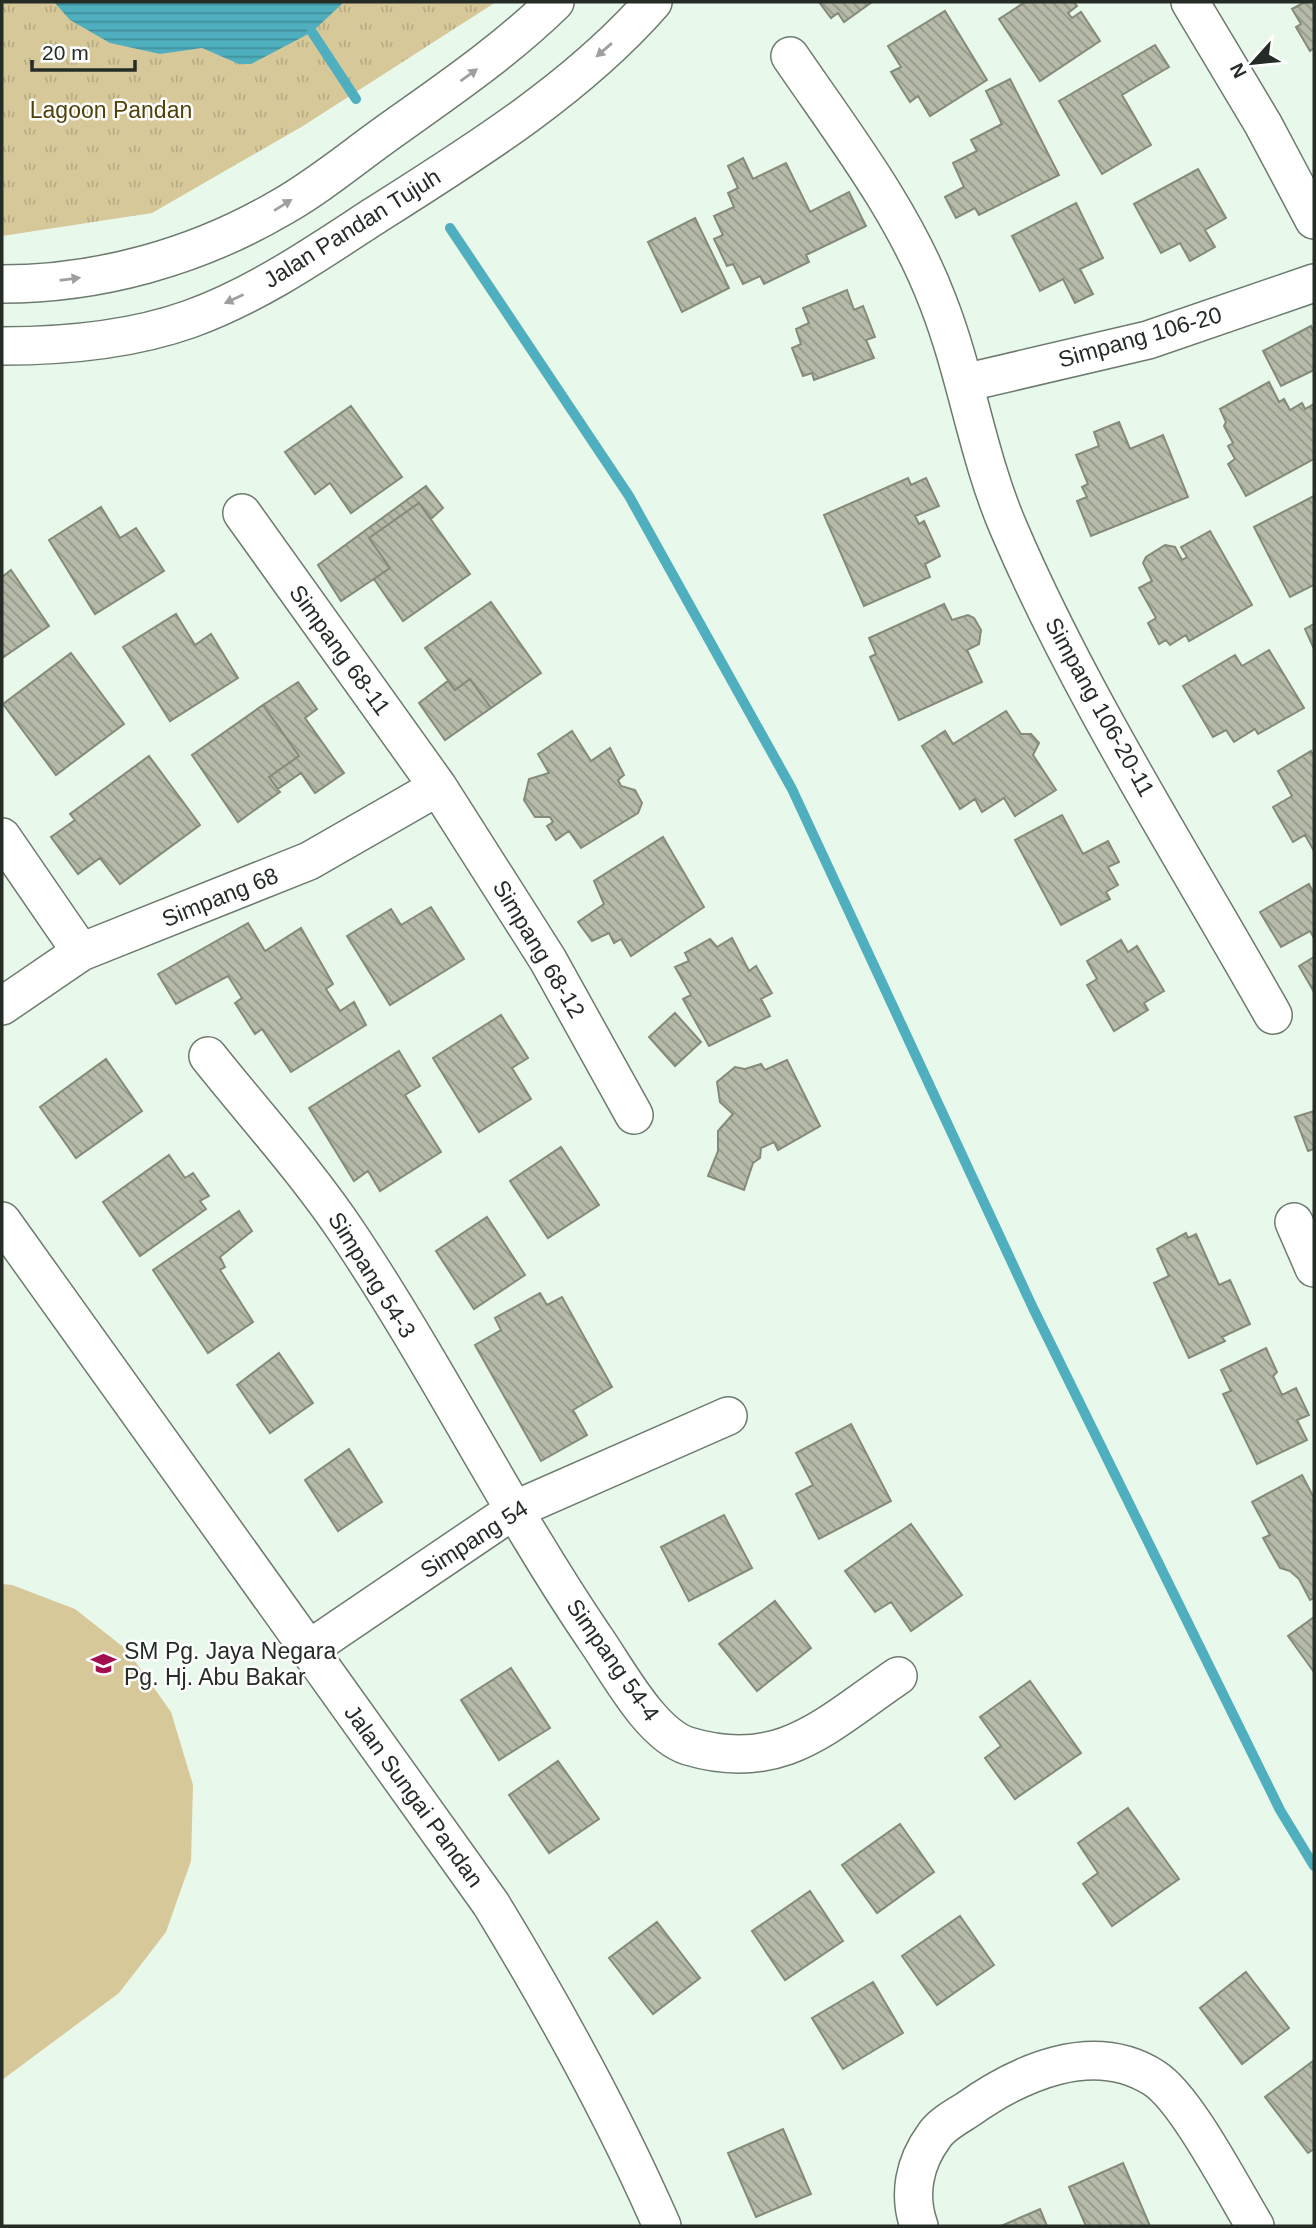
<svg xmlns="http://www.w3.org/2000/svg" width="1316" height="2228" font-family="Arial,sans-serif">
  <defs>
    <pattern id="grass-tufts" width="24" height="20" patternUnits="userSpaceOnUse" patternTransform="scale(1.75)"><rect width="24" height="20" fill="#d7c89a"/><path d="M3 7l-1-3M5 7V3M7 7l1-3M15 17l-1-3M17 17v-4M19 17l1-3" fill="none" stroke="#b8ac85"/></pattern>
    <pattern id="water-rules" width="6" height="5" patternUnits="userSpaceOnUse" patternTransform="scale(1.75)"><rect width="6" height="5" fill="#4fafbe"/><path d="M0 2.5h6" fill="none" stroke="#418f9a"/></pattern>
    <pattern id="building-back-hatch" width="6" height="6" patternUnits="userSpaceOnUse" patternTransform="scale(1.75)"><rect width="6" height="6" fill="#b5baa9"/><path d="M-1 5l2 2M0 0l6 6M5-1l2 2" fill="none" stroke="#939789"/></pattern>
  </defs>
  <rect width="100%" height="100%" fill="#e8f8ea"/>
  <path fill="url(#grass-tufts)" d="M2 2H496L303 126 152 213 2 236Z"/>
  <path fill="#d7c89a" d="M2 1584 12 1585 75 1609 127 1650 171 1712 193 1785 191 1861 166 1932 119 1993 2 2080Z"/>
  <path fill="url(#water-rules)" d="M54 2H344L312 32 251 64H239L202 48 160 54 110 43 70 20Z"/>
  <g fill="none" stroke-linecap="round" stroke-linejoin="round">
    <path stroke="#4fafbe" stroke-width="10" d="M312 32 356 99
      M450 228 629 496 792 789 1033 1308 1280 1810 1314 1866"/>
  </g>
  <path fill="url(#building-back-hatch)" stroke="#858a79" stroke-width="2" d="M819 2H872L844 22 838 13 831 18Z
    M1025 2H1074L1077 6 1068 13 1072 18 1081 12 1100 41 1040 81 999 19Z
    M1305 2H1314V48L1310 51 1296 27 1301 24 1292 9Z
    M945 11 987 80 930 116 918 96 910 102 891 72 901 67 888 46Z
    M1155 45 1169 67 1122 95 1151 145 1102 174 1059 101Z
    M1010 79 1059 175 979 215 975 208 956 218 945 197 964 187 953 163 977 151 971 140 1002 124 986 91Z
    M743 158 753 179 786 163 810 212 849 192 866 226 806 255 809 262 764 284 760 276 743 284 733 264 727 266 714 239 723 235 714 216 734 207 728 193 738 188 728 166Z
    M1198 169 1226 218 1205 230 1215 247 1190 261 1180 243 1161 253 1134 204Z
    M1076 203 1103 258 1080 269 1093 294 1075 303 1063 279 1040 291 1012 236Z
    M695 218 729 288 682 312 648 242Z
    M847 290 854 310 863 306 875 337 866 340 874 358 814 380 812 373 803 376 792 348 801 344 796 329 809 323 803 308Z
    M1311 326 1314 333V370L1281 386 1263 351Z
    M1269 382 1279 402 1284 399 1290 410 1302 403 1305 409 1314 404V459L1246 496 1228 464 1235 459 1228 446 1233 443 1224 426 1226 422 1220 409Z
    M351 406 402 477 351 513 330 483 315 494 285 452Z
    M1119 422 1130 449 1163 435 1188 497 1091 536 1077 501 1087 497 1082 487 1088 484 1076 455 1099 446 1094 432Z
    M908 478 911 485 926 478 939 506 915 516 919 524 924 521 940 556 925 564 930 577 864 606 824 515Z
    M426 486 443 508 431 519 419 503 369 538 390 568 341 601 318 565Z
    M1314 496V585L1290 597 1254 527Z
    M419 503 470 574 403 621 374 579 390 568 369 538Z
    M101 507 120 538 136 528 164 571 95 614 49 540Z
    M1210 531 1252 605 1189 641 1186 635 1170 645 1166 640 1159 644 1148 623 1156 618 1139 588 1152 581 1143 563 1146 557 1165 545 1175 547 1182 560 1187 557 1181 547Z
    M11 570 49 626 2 658V577Z
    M491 602 541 673 491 708 470 679 455 690 425 648Z
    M944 604 952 620 968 615 974 618 981 630 979 644 967 650 982 682 899 720 870 657 876 654 869 638Z
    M176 614 195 645 211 634 238 678 170 721 123 647Z
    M1314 624V649L1305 629Z
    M1269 650 1304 708 1258 734 1255 729 1234 742 1226 730 1213 737 1183 686 1235 655 1242 666Z
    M71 653 124 724 56 775 3 704Z
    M470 679 491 708 445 740 419 703 448 681 455 690Z
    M298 682 317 709 305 718 344 773 315 793 301 773 278 789 269 777 299 756 263 705Z
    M263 705 299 756 269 777 280 792 238 822 192 755Z
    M1006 711 1021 734H1031L1039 743 1033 755 1056 790 1015 816 1004 798 982 812 975 799 960 809 922 746 945 731 953 744Z
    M572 731 591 761 610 748 624 775 618 780 621 786 635 790 642 803 638 813 581 848 569 831 556 840 547 826 553 822 550 817H535L524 800 529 779 549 773 538 754Z
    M1311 751 1314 756V851L1305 835 1293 842 1273 807 1292 796 1278 771Z
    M149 756 200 825 120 884 100 858 78 874 51 837 75 820 70 814Z
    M1062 815 1083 854 1108 841 1119 862 1108 867 1118 885 1106 892 1110 899 1061 925 1015 840Z
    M663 837 704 907 631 956 621 939 614 943 609 933 592 941 578 922 604 904 594 881Z
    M1309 884 1314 894V938L1310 931 1281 947 1260 912Z
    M431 907 464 959 390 1005 347 936 391 909 401 925Z
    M248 923 265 951 301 928 333 984 326 989 340 1011 354 1002 366 1025 291 1072 262 1029 255 1034 235 1003 242 998 228 976 176 1004 158 974Z
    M732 938 749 971 756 966 772 993 761 999 770 1016 709 1046 683 999 691 995 675 967 689 961 685 953 710 939 717 947Z
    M1121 940 1128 952 1137 946 1164 991 1144 1003 1148 1010 1114 1031 1087 985 1097 979 1087 961Z
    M1314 957V992L1299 966Z
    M675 1013 701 1042 675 1066 649 1037Z
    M501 1015 528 1058 512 1068 531 1099 479 1132 433 1058Z
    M399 1051 420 1086 405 1095 441 1152 380 1191 368 1171 354 1181 309 1108Z
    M106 1059 142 1111 76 1158 40 1107Z
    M787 1060 820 1126 778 1150 774 1142 761 1148 760 1158 753 1163 744 1190 708 1176 718 1151V1131L733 1114 720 1102 717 1082 735 1067 745 1069 761 1064 765 1070Z
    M1314 1111V1149L1308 1151 1295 1117Z
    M561 1147 599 1205 548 1238 510 1181Z
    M169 1155 185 1178 193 1173 209 1196 200 1201 206 1209 140 1256 103 1202Z
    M239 1211 252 1231 220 1257 225 1267 220 1270 253 1322 208 1353 153 1270Z
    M487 1217 525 1275 474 1309 436 1251Z
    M1186 1233 1188 1238 1196 1234 1219 1285 1230 1280 1250 1324 1222 1337 1225 1341 1189 1358 1154 1283 1169 1276 1157 1249Z
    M540 1293 547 1305 562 1297 612 1387 573 1410 587 1435 541 1461 475 1345 501 1330 495 1318Z
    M1266 1348 1277 1372 1273 1376 1282 1395 1296 1388 1309 1415 1297 1420 1307 1440 1257 1464 1223 1394 1231 1391 1221 1370Z
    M279 1353 313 1403 270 1433 237 1385Z
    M851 1424 891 1501 819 1539 796 1494 813 1485 796 1453Z
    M349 1449 382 1502 338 1531 305 1480Z
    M1302 1475 1314 1498V1598L1310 1600 1299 1579 1290 1571 1280 1568 1263 1538 1270 1535 1252 1502Z
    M724 1515 752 1568 689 1601 661 1547Z
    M911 1524 962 1595 911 1631 891 1602 875 1612 845 1571Z
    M775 1601 811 1648 757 1691 719 1644Z
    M1314 1617V1672L1288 1636Z
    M511 1668 550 1728 499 1760 461 1700Z
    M1030 1681 1081 1753 1015 1799 985 1758 1001 1746 980 1717Z
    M558 1761 599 1819 549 1853 509 1795Z
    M1128 1808 1179 1879 1112 1926 1083 1884 1098 1873 1078 1843Z
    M900 1824 934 1872 877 1913 842 1865Z
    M810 1891 843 1941 785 1980 752 1931Z
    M960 1916 994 1965 937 2005 902 1956Z
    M657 1922 700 1978 653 2014 609 1958Z
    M1246 1972 1289 2028 1242 2064 1200 2008Z
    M873 1982 903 2033 843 2069 812 2018Z
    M1313 2061 1314 2149 1308 2153 1265 2097Z
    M783 2129 811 2194 756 2217 728 2153Z
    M1123 2163 1150 2226H1086L1069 2187Z
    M1040 2209 1047 2226H1001Z"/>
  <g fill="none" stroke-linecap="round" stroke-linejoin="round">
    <defs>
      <path id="minor" d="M1190 2 1263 124 1314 220
        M790 56C844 135 904 212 938 302 967 376 977 455 1009 529 1080 695 1184 857 1273 1015
        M2 284C99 284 196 257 280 208 321 185 358 153 397 126 452 87 507 49 555 2
        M2 346C64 346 131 340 190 319 256 295 313 256 371 218 469 156 576 90 653 2
        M964 383 1148 340 1314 283
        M242 513 438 787 548 960 634 1115
        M2 837 81 952
        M2 1006 81 952 309 861 438 787
        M208 1056C255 1115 307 1172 349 1235 436 1365 506 1507 594 1637 616 1668 650 1734 688 1746 781 1774 826 1725 898 1676
        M2 1221 491 1904C555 2009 613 2114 662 2226
        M1294 1222 1314 1268
        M309 1649 514 1510 728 1416
        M919 2226C908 2195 914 2163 934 2136 941 2125 956 2117 967 2110 1019 2073 1093 2039 1154 2078 1186 2098 1233 2190 1255 2226"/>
    </defs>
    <use href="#minor" stroke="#6d7b6f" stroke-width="40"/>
    <use href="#minor" stroke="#fff" stroke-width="37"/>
  </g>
  <defs><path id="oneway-solid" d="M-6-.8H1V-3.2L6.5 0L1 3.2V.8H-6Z" transform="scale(1.75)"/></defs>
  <g fill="#9da09d">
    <use href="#oneway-solid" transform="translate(604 50) rotate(139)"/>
    <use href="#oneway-solid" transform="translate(469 75) rotate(-36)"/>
    <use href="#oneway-solid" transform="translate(283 205) rotate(-32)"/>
    <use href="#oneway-solid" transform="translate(70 279) rotate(-7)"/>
    <use href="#oneway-solid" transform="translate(234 299) rotate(155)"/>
  </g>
  <defs>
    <symbol id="school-bare" viewBox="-9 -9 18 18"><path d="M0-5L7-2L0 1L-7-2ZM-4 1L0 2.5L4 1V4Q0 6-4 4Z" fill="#a30e4e" stroke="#fff" stroke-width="2.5" paint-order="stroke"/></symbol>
  </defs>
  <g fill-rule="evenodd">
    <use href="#school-bare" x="86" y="1646" width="35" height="35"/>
  </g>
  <g text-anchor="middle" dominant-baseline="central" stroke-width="5" stroke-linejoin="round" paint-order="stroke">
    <g font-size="23" fill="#514209" stroke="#fff">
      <text x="111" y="110">Lagoon Pandan</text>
    </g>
    <g font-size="23" fill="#252c26" stroke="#fff">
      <text transform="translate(352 228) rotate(-32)">Jalan Pandan Tujuh</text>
      <text transform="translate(1140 337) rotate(-16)">Simpang 106-20</text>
      <text transform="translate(340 650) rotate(54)">Simpang 68-11</text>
      <text transform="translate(1100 707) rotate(61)">Simpang 106-20-11</text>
      <text transform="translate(220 897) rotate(-22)">Simpang 68</text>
      <text transform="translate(539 949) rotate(59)">Simpang 68-12</text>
      <text transform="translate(372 1275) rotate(58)">Simpang 54-3</text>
      <text transform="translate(474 1539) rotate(-33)">Simpang 54</text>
      <text transform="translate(613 1660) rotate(55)">Simpang 54-4</text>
      <text transform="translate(414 1796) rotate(54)">Jalan Sungai Pandan</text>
    </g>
    <g font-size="23" fill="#252c26" stroke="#fff" text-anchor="start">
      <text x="124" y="1651">SM Pg. Jaya Negara<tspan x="124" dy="26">Pg. Hj. Abu Bakar</tspan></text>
    </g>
  </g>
  <rect width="1316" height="2228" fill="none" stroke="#252c26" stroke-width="7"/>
  <g transform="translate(1253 63) rotate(243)" stroke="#ffffff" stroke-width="5" paint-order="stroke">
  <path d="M0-5L12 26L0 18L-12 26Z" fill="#252c26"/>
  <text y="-10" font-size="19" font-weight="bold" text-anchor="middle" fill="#252c26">N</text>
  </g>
  <path d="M32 60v10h103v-10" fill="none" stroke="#252c26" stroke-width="3.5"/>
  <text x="42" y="60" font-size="21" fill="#252c26" stroke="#ffffff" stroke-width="5" paint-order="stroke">20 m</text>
</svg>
